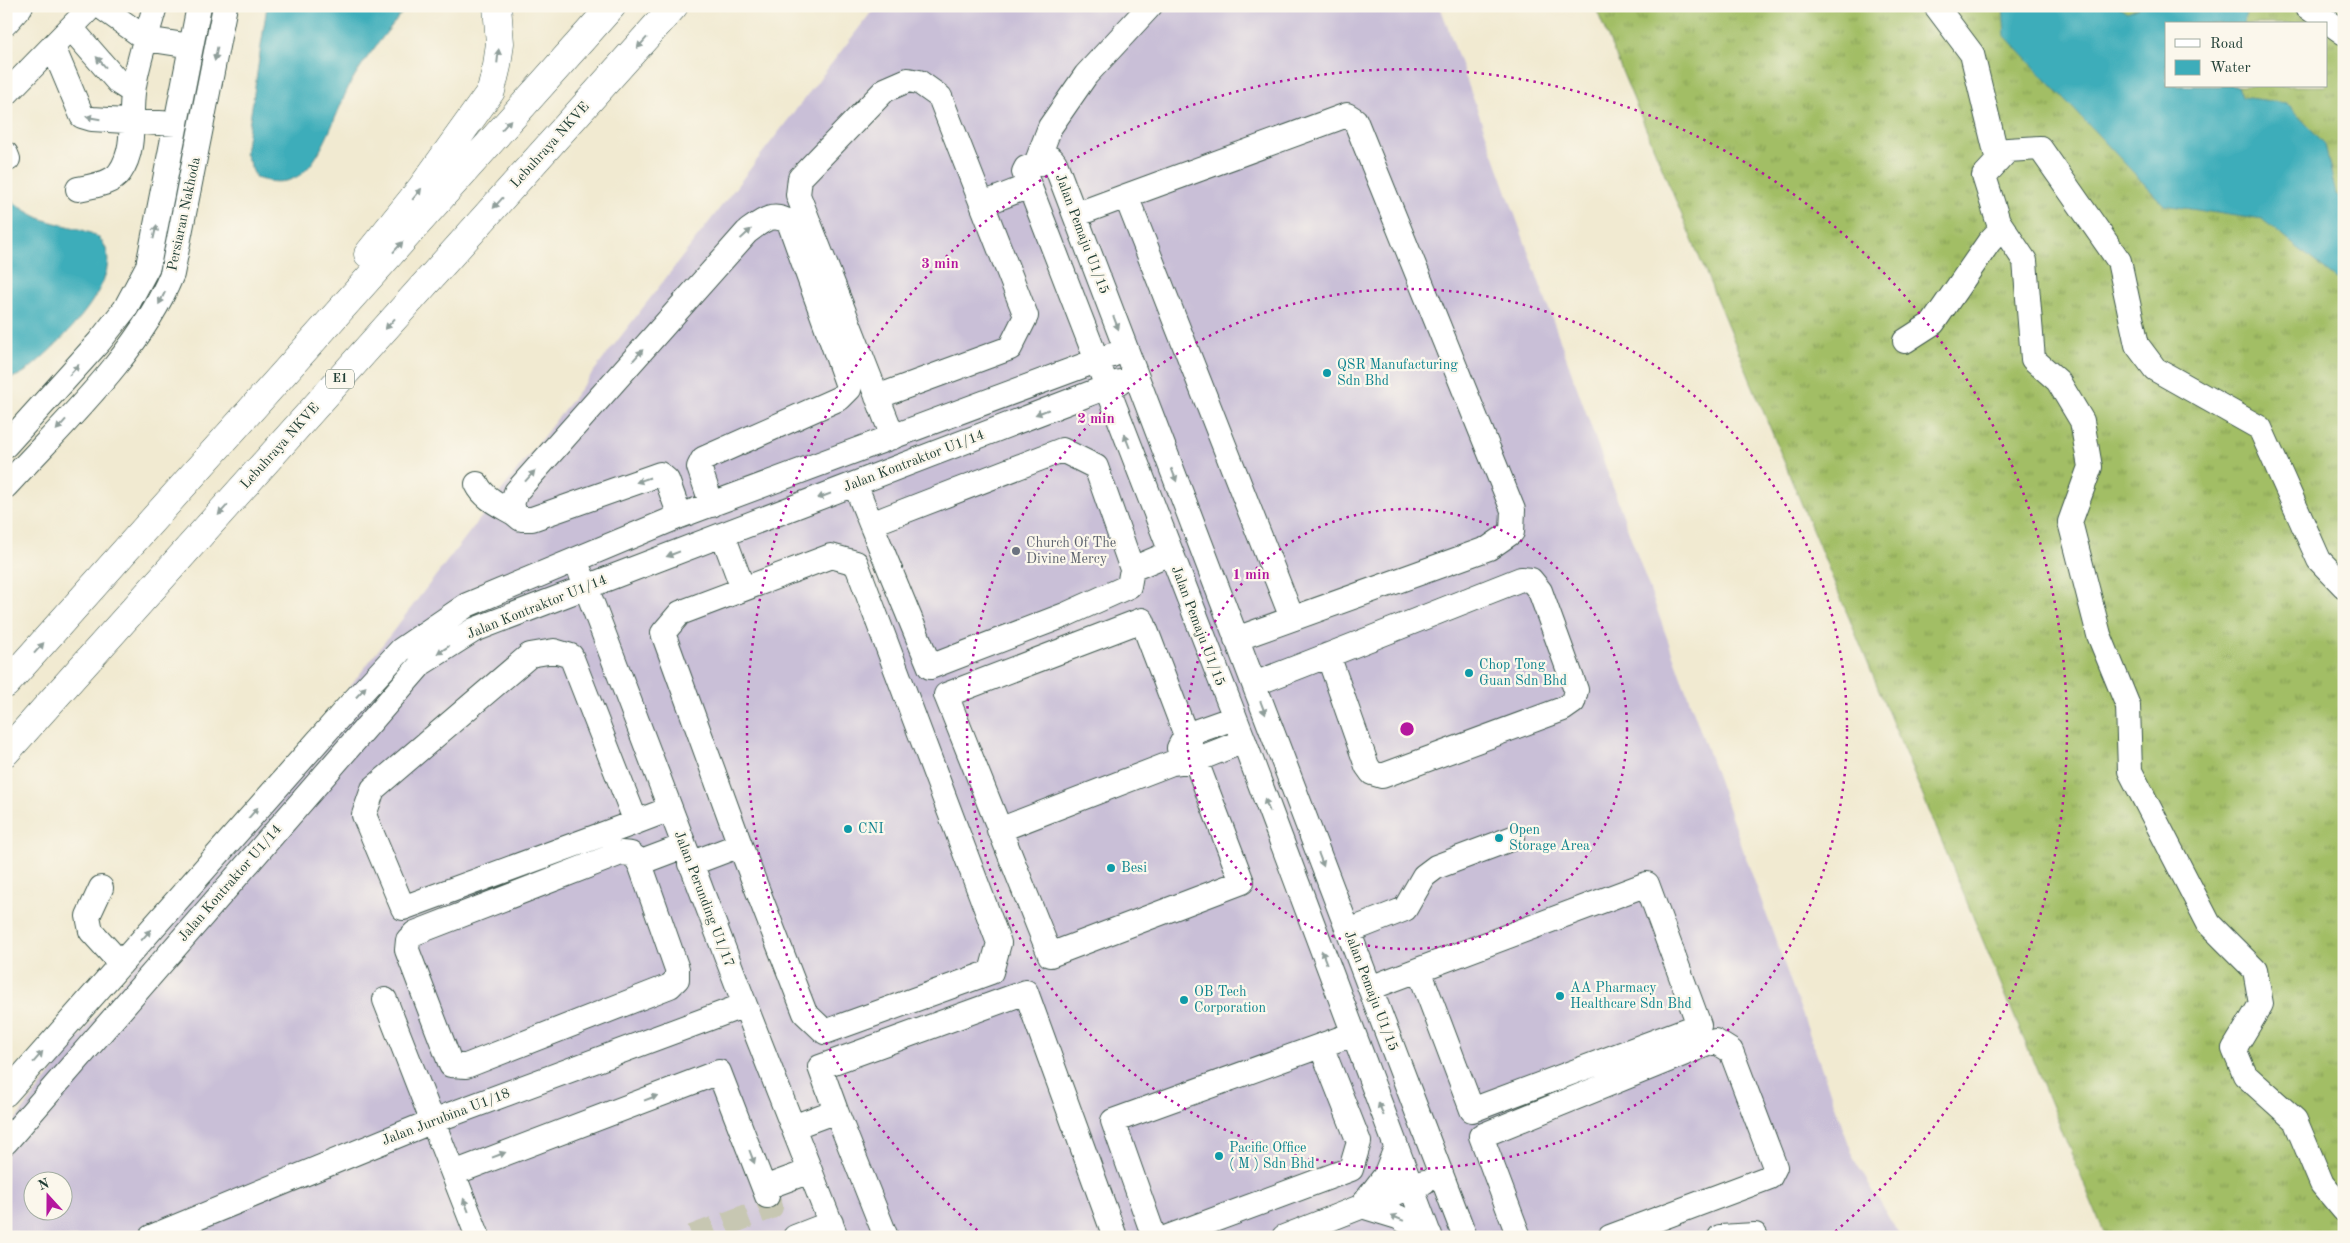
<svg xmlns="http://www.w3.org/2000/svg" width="2350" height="1243" font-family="'Old Standard TT',serif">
  <defs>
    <pattern id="grass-tufts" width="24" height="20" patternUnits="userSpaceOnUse" patternTransform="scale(1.25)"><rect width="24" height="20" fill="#a2be65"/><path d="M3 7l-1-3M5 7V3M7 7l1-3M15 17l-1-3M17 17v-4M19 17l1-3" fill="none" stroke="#839c54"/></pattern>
  </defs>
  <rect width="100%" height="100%" fill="#fbf7ec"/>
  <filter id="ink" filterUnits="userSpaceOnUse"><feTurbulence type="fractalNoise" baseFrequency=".02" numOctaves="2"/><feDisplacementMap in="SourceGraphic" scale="10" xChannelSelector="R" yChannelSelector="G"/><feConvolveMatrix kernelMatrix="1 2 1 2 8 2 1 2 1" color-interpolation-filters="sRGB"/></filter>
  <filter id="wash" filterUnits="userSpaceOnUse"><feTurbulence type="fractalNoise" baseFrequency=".0096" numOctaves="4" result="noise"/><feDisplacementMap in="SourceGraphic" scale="20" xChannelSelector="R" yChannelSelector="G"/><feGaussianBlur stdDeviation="1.12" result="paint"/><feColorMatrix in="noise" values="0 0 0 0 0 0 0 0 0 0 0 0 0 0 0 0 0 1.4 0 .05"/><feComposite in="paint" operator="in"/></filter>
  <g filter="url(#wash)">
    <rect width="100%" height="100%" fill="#f1ead1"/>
    <path fill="#c9bfd7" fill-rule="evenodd" d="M876 6H1440L1855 1161 1901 1237H6V1132ZM32 1180H62V1210H32Z"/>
    <path fill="url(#grass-tufts)" stroke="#607e4c" fill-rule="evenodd" d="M1595 6H2344V1237H2106ZM2166 24H2326V86H2166Z"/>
    <path fill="#3dadba" stroke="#2e7577" d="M267 6H407C390 29 363 60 350 84 338 108 325 151 306 170 292 184 274 184 256 178L245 153Z
      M2003 6H2118L2127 12 2142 6H2248L2243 24H2166V86H2238L2242 97 2286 103 2325 144 2336 195 2344 201V285L2263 220 2164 205 2005 36Z
      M6 197C19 206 31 215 45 220 59 225 89 229 99 238 134 273 56 347 30 368 23 374 15 377 6 380Z"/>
  </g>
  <g filter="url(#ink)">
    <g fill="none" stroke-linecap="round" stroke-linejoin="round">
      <path stroke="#c7c7b2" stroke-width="24" stroke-dasharray="24 12" stroke-linecap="butt" d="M692 1237 771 1207 767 1196"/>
      <defs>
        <path id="minor" d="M100 6 146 39 191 46
          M1936 6 1972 54 1998 161
          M2306 6 2344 33
          M6 23 21 6
          M71 28 119 83 133 92
          M53 47 82 116 92 119 176 124
          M6 94 92 6
          M6 154 8 159
          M1036 164 1050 127 1086 75 1150 6
          M78 189C92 186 112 184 120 172 136 149 130 119 133 93 136 65 148 33 155 6
          M983 204 1029 186
          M1075 215 1126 196
          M1905 341 1933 323 1989 242 2002 228
          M877 397 1010 348 1026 316 940 97 919 82 908 80 885 90 800 178 798 195 893 437
          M6 445 99 342 125 309 148 266 199 6
          M477 484C484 499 502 506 515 514
          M855 484 871 524 1062 450 1096 467 1132 569 1170 553
          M6 486C65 421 139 354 172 274L225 6
          M680 516 667 480 660 474 532 519H521L515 514 512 504 516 492 747 232C761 222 772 211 789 222L849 389 840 398 703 459 699 467 712 505
          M871 524 930 667 1065 615 1129 586 1132 569
          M723 535 743 589
          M581 574 745 1005 836 1237
          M2344 586 2319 560 2260 428 2155 369 2137 345 2119 261 2040 148 2008 150 1984 176 1998 221 2025 261 2033 359 2058 381 2082 421 2090 467 2070 522 2099 635 2128 706 2130 771 2209 924 2255 970 2261 1004 2234 1049 2245 1075 2295 1120 2322 1184 2344 1210
          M1142 620 1242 882 1050 955 946 695Z
          M1236 639 1489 548 1512 532 1513 510 1355 120 1347 115 1126 196 1292 618
          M1254 684C1343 650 1432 614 1521 579L1531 580 1540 591 1576 690 1573 702 1563 709 1382 776 1372 773 1367 766 1328 655
          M1179 748 1186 735 1234 718
          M636 822 571 656 554 651 530 655 373 789 364 815 403 908 636 822 670 809
          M999 830 1172 763 1196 760 1244 741
          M621 853 631 854 639 861 677 969V979L670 986 466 1066 451 1065 407 950 408 940 415 933Z
          M639 863 684 846
          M690 864 740 845 805 1013 825 1032 991 972 999 943 856 563 831 556 680 613 663 633 740 845
          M101 888 88 916 91 931 121 964
          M1349 931 1405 909 1424 876 1436 867 1513 838
          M1370 988 1647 884 1699 1025 1472 1110 1419 970
          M385 1000 478 1237
          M6 1094 347 708 401 650 467 605 680 516 1112 355
          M836 1111 886 1237
          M793 1127 836 1111 820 1067 1026 992 1115 1237
          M6 1142 422 663 474 630 1120 382
          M454 1173 719 1072 767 1196
          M764 1188 810 1171
          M1362 1206 1398 1217 1430 1235
          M1362 1206 1385 1176 1396 1148
          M151 1237 433 1121 745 1005
          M795 1237 831 1223
          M1154 1237 1113 1121 1353 1034
          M1168 1237 1351 1169 1359 1142 1321 1046
          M1284 1237 1424 1182
          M1430 1237 1244 741 1024 172 1026 168 1052 159 1055 163 1465 1237
          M1519 1237 1481 1136 1715 1041 1731 1051 1775 1167 1770 1177 1610 1237
          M1720 1237 1755 1235 1756 1237"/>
        <path id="highway" d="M368 254 422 187 491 91 497 66 500 43 497 6
          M6 684 612 6
          M6 752 674 6"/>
      </defs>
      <use href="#minor" stroke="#3e574c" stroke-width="26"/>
      <use href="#highway" stroke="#3e574c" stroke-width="29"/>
      <use href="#minor" stroke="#fff" stroke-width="24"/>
      <use href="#highway" stroke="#fff" stroke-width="28"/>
    </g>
    <defs><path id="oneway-solid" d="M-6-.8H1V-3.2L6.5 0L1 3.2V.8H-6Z" transform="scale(1.25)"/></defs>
    <g fill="#8f9e9a">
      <use href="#oneway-solid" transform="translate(642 43) rotate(132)"/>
      <use href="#oneway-solid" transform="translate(216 54) rotate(101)"/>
      <use href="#oneway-solid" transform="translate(498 56) rotate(-84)"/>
      <use href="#oneway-solid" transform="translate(101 62) rotate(-132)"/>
      <use href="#oneway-solid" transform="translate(93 118) rotate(-170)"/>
      <use href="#oneway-solid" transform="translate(506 125) rotate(-48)"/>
      <use href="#oneway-solid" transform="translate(417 194) rotate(-51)"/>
      <use href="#oneway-solid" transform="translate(498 203) rotate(132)"/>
      <use href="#oneway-solid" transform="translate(155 232) rotate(-77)"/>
      <use href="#oneway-solid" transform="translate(746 234) rotate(-43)"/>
      <use href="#oneway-solid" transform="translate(398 247) rotate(-48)"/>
      <use href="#oneway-solid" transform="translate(162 298) rotate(117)"/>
      <use href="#oneway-solid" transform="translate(1116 323) rotate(69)"/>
      <use href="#oneway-solid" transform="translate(390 324) rotate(132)"/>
      <use href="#oneway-solid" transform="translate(638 355) rotate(-48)"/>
      <use href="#oneway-solid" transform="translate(74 370) rotate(-48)"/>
      <use href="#oneway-solid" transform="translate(1042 412) rotate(159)"/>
      <use href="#oneway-solid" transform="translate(61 425) rotate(132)"/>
      <use href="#oneway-solid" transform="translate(1127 441) rotate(-111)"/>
      <use href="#oneway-solid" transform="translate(1174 475) rotate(69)"/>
      <use href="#oneway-solid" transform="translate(530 476) rotate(-48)"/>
      <use href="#oneway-solid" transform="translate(643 480) rotate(161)"/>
      <use href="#oneway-solid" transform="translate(824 496) rotate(159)"/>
      <use href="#oneway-solid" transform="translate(223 510) rotate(132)"/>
      <use href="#oneway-solid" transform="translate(673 554) rotate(159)"/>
      <use href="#oneway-solid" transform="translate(39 648) rotate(-48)"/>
      <use href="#oneway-solid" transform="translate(443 650) rotate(147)"/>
      <use href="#oneway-solid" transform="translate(361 692) rotate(-47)"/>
      <use href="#oneway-solid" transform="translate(1263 708) rotate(69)"/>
      <use href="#oneway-solid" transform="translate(1267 805) rotate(-111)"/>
      <use href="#oneway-solid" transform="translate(253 813) rotate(-49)"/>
      <use href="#oneway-solid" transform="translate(1321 860) rotate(69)"/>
      <use href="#oneway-solid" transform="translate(146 935) rotate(-49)"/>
      <use href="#oneway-solid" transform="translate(1324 957) rotate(-111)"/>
      <use href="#oneway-solid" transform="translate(38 1057) rotate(-49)"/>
      <use href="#oneway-solid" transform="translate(651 1098) rotate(-21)"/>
      <use href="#oneway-solid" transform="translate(1381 1109) rotate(-111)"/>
      <use href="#oneway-solid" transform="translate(499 1155) rotate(-21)"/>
      <use href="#oneway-solid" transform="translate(752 1157) rotate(69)"/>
      <use href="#oneway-solid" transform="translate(466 1205) rotate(-111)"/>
      <use href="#oneway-solid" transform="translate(1397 1218) rotate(-157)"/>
    </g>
  </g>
  <g fill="none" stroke="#b5179e" stroke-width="2.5" stroke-dasharray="2.5 5">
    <circle cx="1407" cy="729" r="220"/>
    <circle cx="1407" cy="729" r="440"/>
    <path d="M983 1235A660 660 0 1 1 1831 1235"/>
  </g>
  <g fill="#0f9aa8" stroke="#fbf7ec" stroke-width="2">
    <circle cx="1327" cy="373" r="5"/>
    <circle cx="1469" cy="673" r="5"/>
    <circle cx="848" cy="829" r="5"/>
    <circle cx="1499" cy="838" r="5"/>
    <circle cx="1111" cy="868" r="5"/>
    <circle cx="1560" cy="996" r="5"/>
    <circle cx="1184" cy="1000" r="5"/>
    <circle cx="1219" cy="1156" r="5"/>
  </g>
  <circle fill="#6b7280" stroke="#fbf7ec" stroke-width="2" cx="1016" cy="551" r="5"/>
  <g text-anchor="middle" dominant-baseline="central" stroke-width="4.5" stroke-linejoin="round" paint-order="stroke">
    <rect fill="#fbf7ec" stroke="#61756b" stroke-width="1" x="326" y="369.5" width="28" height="19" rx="4"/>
    <g font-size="12" font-weight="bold" fill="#1f3d34">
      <text x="340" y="379">E1</text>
    </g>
    <g font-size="14" fill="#1f3d34" stroke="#fbf7ec">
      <text transform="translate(550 145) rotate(-48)">Lebuhraya NKVE</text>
      <text transform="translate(184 214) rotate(-78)">Persiaran Nakhoda</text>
      <text transform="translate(1082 234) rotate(69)">Jalan Pemaju U1/15</text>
      <text transform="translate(280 446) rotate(-48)">Lebuhraya NKVE</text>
      <text transform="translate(914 461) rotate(-21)">Jalan Kontraktor U1/14</text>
      <text transform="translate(537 607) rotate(-22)">Jalan Kontraktor U1/14</text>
      <text transform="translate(1198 626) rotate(69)">Jalan Pemaju U1/15</text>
      <text transform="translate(230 883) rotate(-49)">Jalan Kontraktor U1/14</text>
      <text transform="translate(704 899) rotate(69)">Jalan Perunding U1/17</text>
      <text transform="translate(1371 991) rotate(69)">Jalan Pemaju U1/15</text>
      <text transform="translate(446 1117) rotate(-21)">Jalan Jurubina U1/18</text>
    </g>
    <g font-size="14" fill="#0d838f" stroke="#fbf7ec" text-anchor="start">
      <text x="1337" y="365">QSR Manufacturing<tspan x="1337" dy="16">Sdn Bhd</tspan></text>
      <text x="1479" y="665">Chop Tong<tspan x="1479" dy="16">Guan Sdn Bhd</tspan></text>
      <text x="858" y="829">CNI</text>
      <text x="1509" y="830">Open<tspan x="1509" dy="16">Storage Area</tspan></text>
      <text x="1121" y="868">Besi</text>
      <text x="1570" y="988">AA Pharmacy<tspan x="1570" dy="16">Healthcare Sdn Bhd</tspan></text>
      <text x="1194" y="992">OB Tech<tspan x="1194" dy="16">Corporation</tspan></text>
      <text x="1229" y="1148">Pacific Office<tspan x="1229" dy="16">( M ) Sdn Bhd</tspan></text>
    </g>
    <g font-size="14" fill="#5b616d" stroke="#fbf7ec" text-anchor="start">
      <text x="1026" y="543">Church Of The<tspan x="1026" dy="16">Divine Mercy</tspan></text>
    </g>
  </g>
  <circle cx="1407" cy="729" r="8" fill="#b5179e" stroke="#fbf7ec" stroke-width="2.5"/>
  <g font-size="15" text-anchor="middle" font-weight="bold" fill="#b5179e" stroke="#fbf7ec" stroke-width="4.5" stroke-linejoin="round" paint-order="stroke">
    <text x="940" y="268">3 min</text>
    <text x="1096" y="423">2 min</text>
    <text x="1251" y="579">1 min</text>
  </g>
  <rect width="2350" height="1243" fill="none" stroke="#fbf7ec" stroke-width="25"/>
  <rect x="2165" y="22" width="162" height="65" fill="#fbf7ec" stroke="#a3ada2"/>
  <rect x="2175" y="39" width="25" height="8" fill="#ffffff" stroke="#a3ada2"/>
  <text x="2210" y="48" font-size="15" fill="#1f3d34">Road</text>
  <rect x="2175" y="60" width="25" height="15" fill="#3dadba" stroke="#a3ada2"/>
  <text x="2210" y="72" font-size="15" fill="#1f3d34">Water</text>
  <g transform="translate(48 1196) rotate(339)"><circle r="24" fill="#fbf7ec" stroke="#a3ada2"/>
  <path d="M0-4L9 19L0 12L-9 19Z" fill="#b5179e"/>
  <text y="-8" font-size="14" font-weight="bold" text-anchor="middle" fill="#1f3d34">N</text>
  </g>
</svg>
